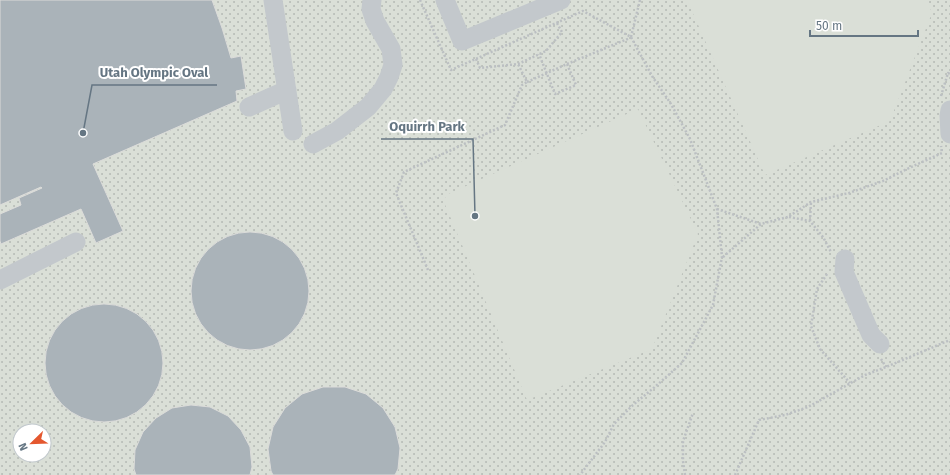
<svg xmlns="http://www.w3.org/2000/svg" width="950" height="475" font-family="'Fira Sans',sans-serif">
  <defs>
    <pattern id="park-dots" width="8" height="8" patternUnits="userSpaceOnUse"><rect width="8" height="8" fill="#dadfd7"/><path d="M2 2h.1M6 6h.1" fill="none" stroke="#b4b9b4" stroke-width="1.8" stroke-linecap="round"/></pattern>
  </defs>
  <rect width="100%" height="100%" fill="#fafaf8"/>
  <path fill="url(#park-dots)" fill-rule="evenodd" d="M0 0H950V475H0ZM20 431H44V455H20Z"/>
  <path fill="#dadfd7" d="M687 0H927L932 13 890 121 765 175Z
    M638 109 698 234 652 349 527 400 444 202 446 195Z"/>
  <path fill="#aab3b9" stroke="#dcdcda" d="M0 0H212L222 28 231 58 241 56 246 89 236 91 237 101 93 164 123 231 96 243 81 209 1 244 0 241V214L21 205 19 198 42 188 41 187 0 205Z
    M191 291a59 59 0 1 1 118 0a59 59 0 1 1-118 0Z
    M45 363a59 59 0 1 1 118 0a59 59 0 1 1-118 0Z
    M323 387H345L366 394 383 408 395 427 400 448 398 469 395 475H273L271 471 268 449 273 427 285 408 302 394Z
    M191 405 210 407 228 416 241 430 250 447 252 467 250 475H136L134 469 135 450 143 432 156 418 172 408Z"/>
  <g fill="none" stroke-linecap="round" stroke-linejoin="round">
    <path stroke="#bbbfc2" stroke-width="2.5" stroke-dasharray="2 2" stroke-linecap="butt" d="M420 0 451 70 583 11 631 37 652 76 671 104 690 139 717 209 722 257 713 305 682 363 656 386 633 405 614 424 605 442 580 475
      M631 37 640 0
      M476 59 480 68 518 64 546 51 562 32 557 23
      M567 64 630 38
      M527 82 567 64 576 85 555 94 539 54
      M941 96 948 73 950 74
      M717 209 761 224
      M789 217 810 221 823 237 831 252
      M810 221 811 202
      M723 257 761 224 788 217 811 202 849 193 883 181 909 168 942 153 941 146
      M428 270 396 193 404 172 505 125 522 85 527 82 518 64
      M827 274 817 289 811 326 820 349 850 383
      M881 359 886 367
      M685 475 683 461V441L693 413
      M735 475 759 420 785 415 808 407 865 375 886 367 950 340"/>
    <path stroke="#c3c8cc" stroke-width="19" d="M273 0 293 131
      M445 0 462 41 561 0
      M249 107 287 90
      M950 110 949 116 950 134
      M313 144 337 131 368 107 383 89 389 77 393 65 391 49 375 21 371 9 372 0
      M845 259 844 272 871 335 880 344
      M0 280 76 242"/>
  </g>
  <path fill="none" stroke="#657683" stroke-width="1.5" d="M83 133L92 85H217M475 216L473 139H381"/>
  <g fill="#657683" stroke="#fff" stroke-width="1.5">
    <circle cx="83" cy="133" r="4"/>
    <circle cx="475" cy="216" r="4"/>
  </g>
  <g font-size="13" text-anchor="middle" font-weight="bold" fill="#657683" stroke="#fff" stroke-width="4" stroke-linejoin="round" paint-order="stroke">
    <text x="154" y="77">Utah Olympic Oval</text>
    <text x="427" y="131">Oquirrh Park</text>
  </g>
  <g transform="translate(32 443) rotate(247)"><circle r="19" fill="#ffffff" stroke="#c1c8cd"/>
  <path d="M0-3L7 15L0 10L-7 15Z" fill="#e4572e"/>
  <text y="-6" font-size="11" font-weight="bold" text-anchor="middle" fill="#657683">N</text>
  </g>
  <path d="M810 30v6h108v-6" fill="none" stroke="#657683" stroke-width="2"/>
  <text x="816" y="30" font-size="12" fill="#657683" stroke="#ffffff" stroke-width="3" paint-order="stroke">50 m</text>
</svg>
